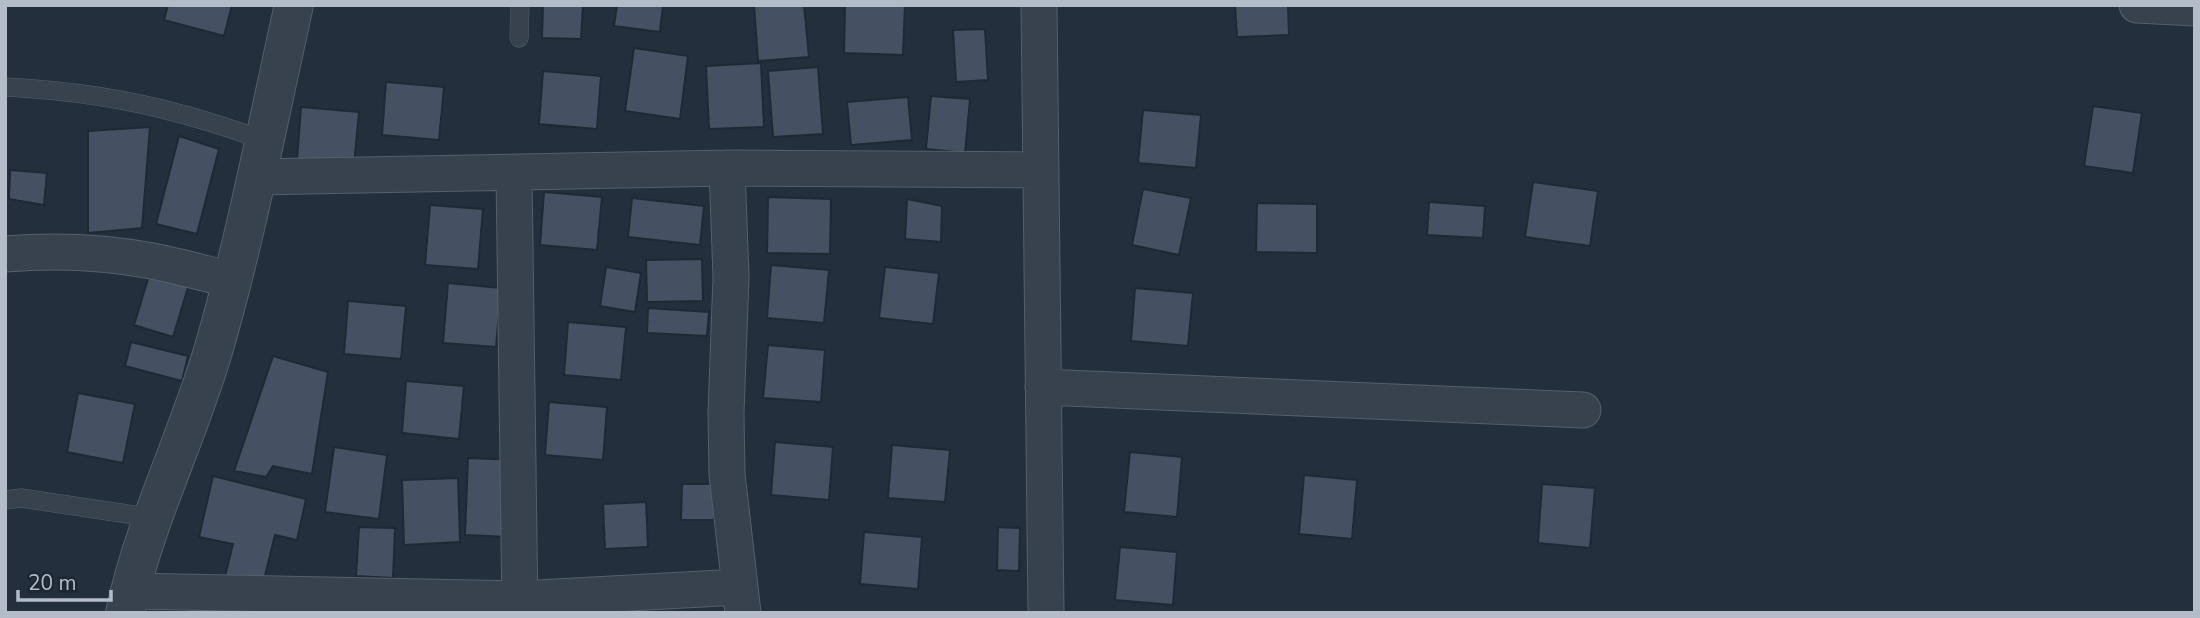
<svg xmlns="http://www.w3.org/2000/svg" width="2200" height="618" font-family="'Nunito Sans',sans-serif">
  <rect width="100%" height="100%" fill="#242f3e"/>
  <path fill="#455162" stroke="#1f2835" stroke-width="2" d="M168 5H232L224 36 164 20Z
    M543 5H583L581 39 542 38Z
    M617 5H663L660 32 614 26Z
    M754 5H804L809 57 758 61Z
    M845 5H905L903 55 844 53Z
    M1235 5H1288L1289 35 1237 37Z
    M985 29 988 80 956 82 953 30Z
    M634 48 688 56 680 119 625 111Z
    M761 63 764 127 709 129 706 66Z
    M818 67 823 134 773 137 768 71Z
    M543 71 601 76 597 129 539 124Z
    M386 82 444 87 439 140 382 135Z
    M931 96 970 99 965 153 926 149Z
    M908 97 912 140 851 145 847 102Z
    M2093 106 2142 113 2133 173 2084 166Z
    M301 107 359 112 354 165 297 160Z
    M1143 110 1201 115 1196 168 1138 163Z
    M150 127 142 228 88 233V131Z
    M179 136 219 149 197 234 156 224Z
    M10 170 47 173 44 205 9 199Z
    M1533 182 1598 191 1590 246 1525 237Z
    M1143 189 1191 198 1179 255 1132 245Z
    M544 192 602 197 597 250 540 245Z
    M768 197 831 199 830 254 767 253Z
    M632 198 704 206 700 245 628 237Z
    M907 199 942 206 941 242 905 239Z
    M1429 202 1485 206 1483 238 1427 235Z
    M1257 203 1317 204V253L1256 252Z
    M430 205 483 209 478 269 425 265Z
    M702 259 703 301 647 302 646 260Z
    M771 265 829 270 824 323 767 318Z
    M606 267 641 273 635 312 600 306Z
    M885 267 939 273 933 324 879 318Z
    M151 269 190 281 173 337 134 325Z
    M448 283 501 288 496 347 443 343Z
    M1135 288 1193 293 1188 346 1131 341Z
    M348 301 406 306 401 359 344 354Z
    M648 308 709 312 707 336 647 333Z
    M568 322 626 327 621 380 564 375Z
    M131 342 188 356 182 381 125 366Z
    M768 345 825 350 821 402 763 398Z
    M273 356 328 372 312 474 273 466 266 477 234 471Z
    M406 381 464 386 459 439 402 433Z
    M78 393 135 404 123 463 67 452Z
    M549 402 607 407 603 460 545 455Z
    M775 442 833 447 829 500 771 495Z
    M892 445 950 450 945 502 888 498Z
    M334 447 387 455 379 519 325 512Z
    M1130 452 1182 457 1177 517 1124 512Z
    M468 458 515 460 512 537 465 535Z
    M1304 475 1357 480 1352 539 1299 534Z
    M213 476 306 499 297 540 275 535 263 584 225 576 233 544 199 537Z
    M458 478 460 542 404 545 402 480Z
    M682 484H714V520H681Z
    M1542 484 1595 488 1590 548 1538 543Z
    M646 502 648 547 605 549 603 504Z
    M359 527 395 528 393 578 356 576Z
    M998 527 1020 528 1019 571 997 570Z
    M864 532 922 537 918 589 860 584Z
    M1120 547 1177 552 1173 605 1115 600Z
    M189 599 244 606 243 613H188Z"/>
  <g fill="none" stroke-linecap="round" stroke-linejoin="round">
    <defs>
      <path id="service" d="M519 38 520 5
        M5 87C64 90 124 98 181 114 209 121 237 131 264 140
        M5 500 21 498 154 518"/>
      <path id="minor" d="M1039 5 1046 613
        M2137 5 2195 8
        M727 168 731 277 726 413 727 474 743 613
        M514 173 520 613
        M256 177 727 168 1041 170
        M5 254C55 250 104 252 152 261 179 266 206 274 232 280
        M1043 387 1583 410
        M129 591 520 599 739 587"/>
      <path id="tertiary" d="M125 613C144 523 187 439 213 351 246 238 268 121 294 5"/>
    </defs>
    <use href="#service" stroke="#565f6c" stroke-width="19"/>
    <use href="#minor" stroke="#565f6c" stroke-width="37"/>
    <use href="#tertiary" stroke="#565f6c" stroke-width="40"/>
    <use href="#service" stroke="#38414e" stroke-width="18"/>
    <use href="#minor" stroke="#38414e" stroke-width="35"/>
    <use href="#tertiary" stroke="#38414e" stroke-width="38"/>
  </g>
  <rect width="2200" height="618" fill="none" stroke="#b4bcc9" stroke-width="14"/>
  <path d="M18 590v10h93v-10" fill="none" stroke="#b4bcc9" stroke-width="3.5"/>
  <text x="28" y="590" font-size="21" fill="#b4bcc9" stroke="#1d2633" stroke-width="5" paint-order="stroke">20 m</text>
</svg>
